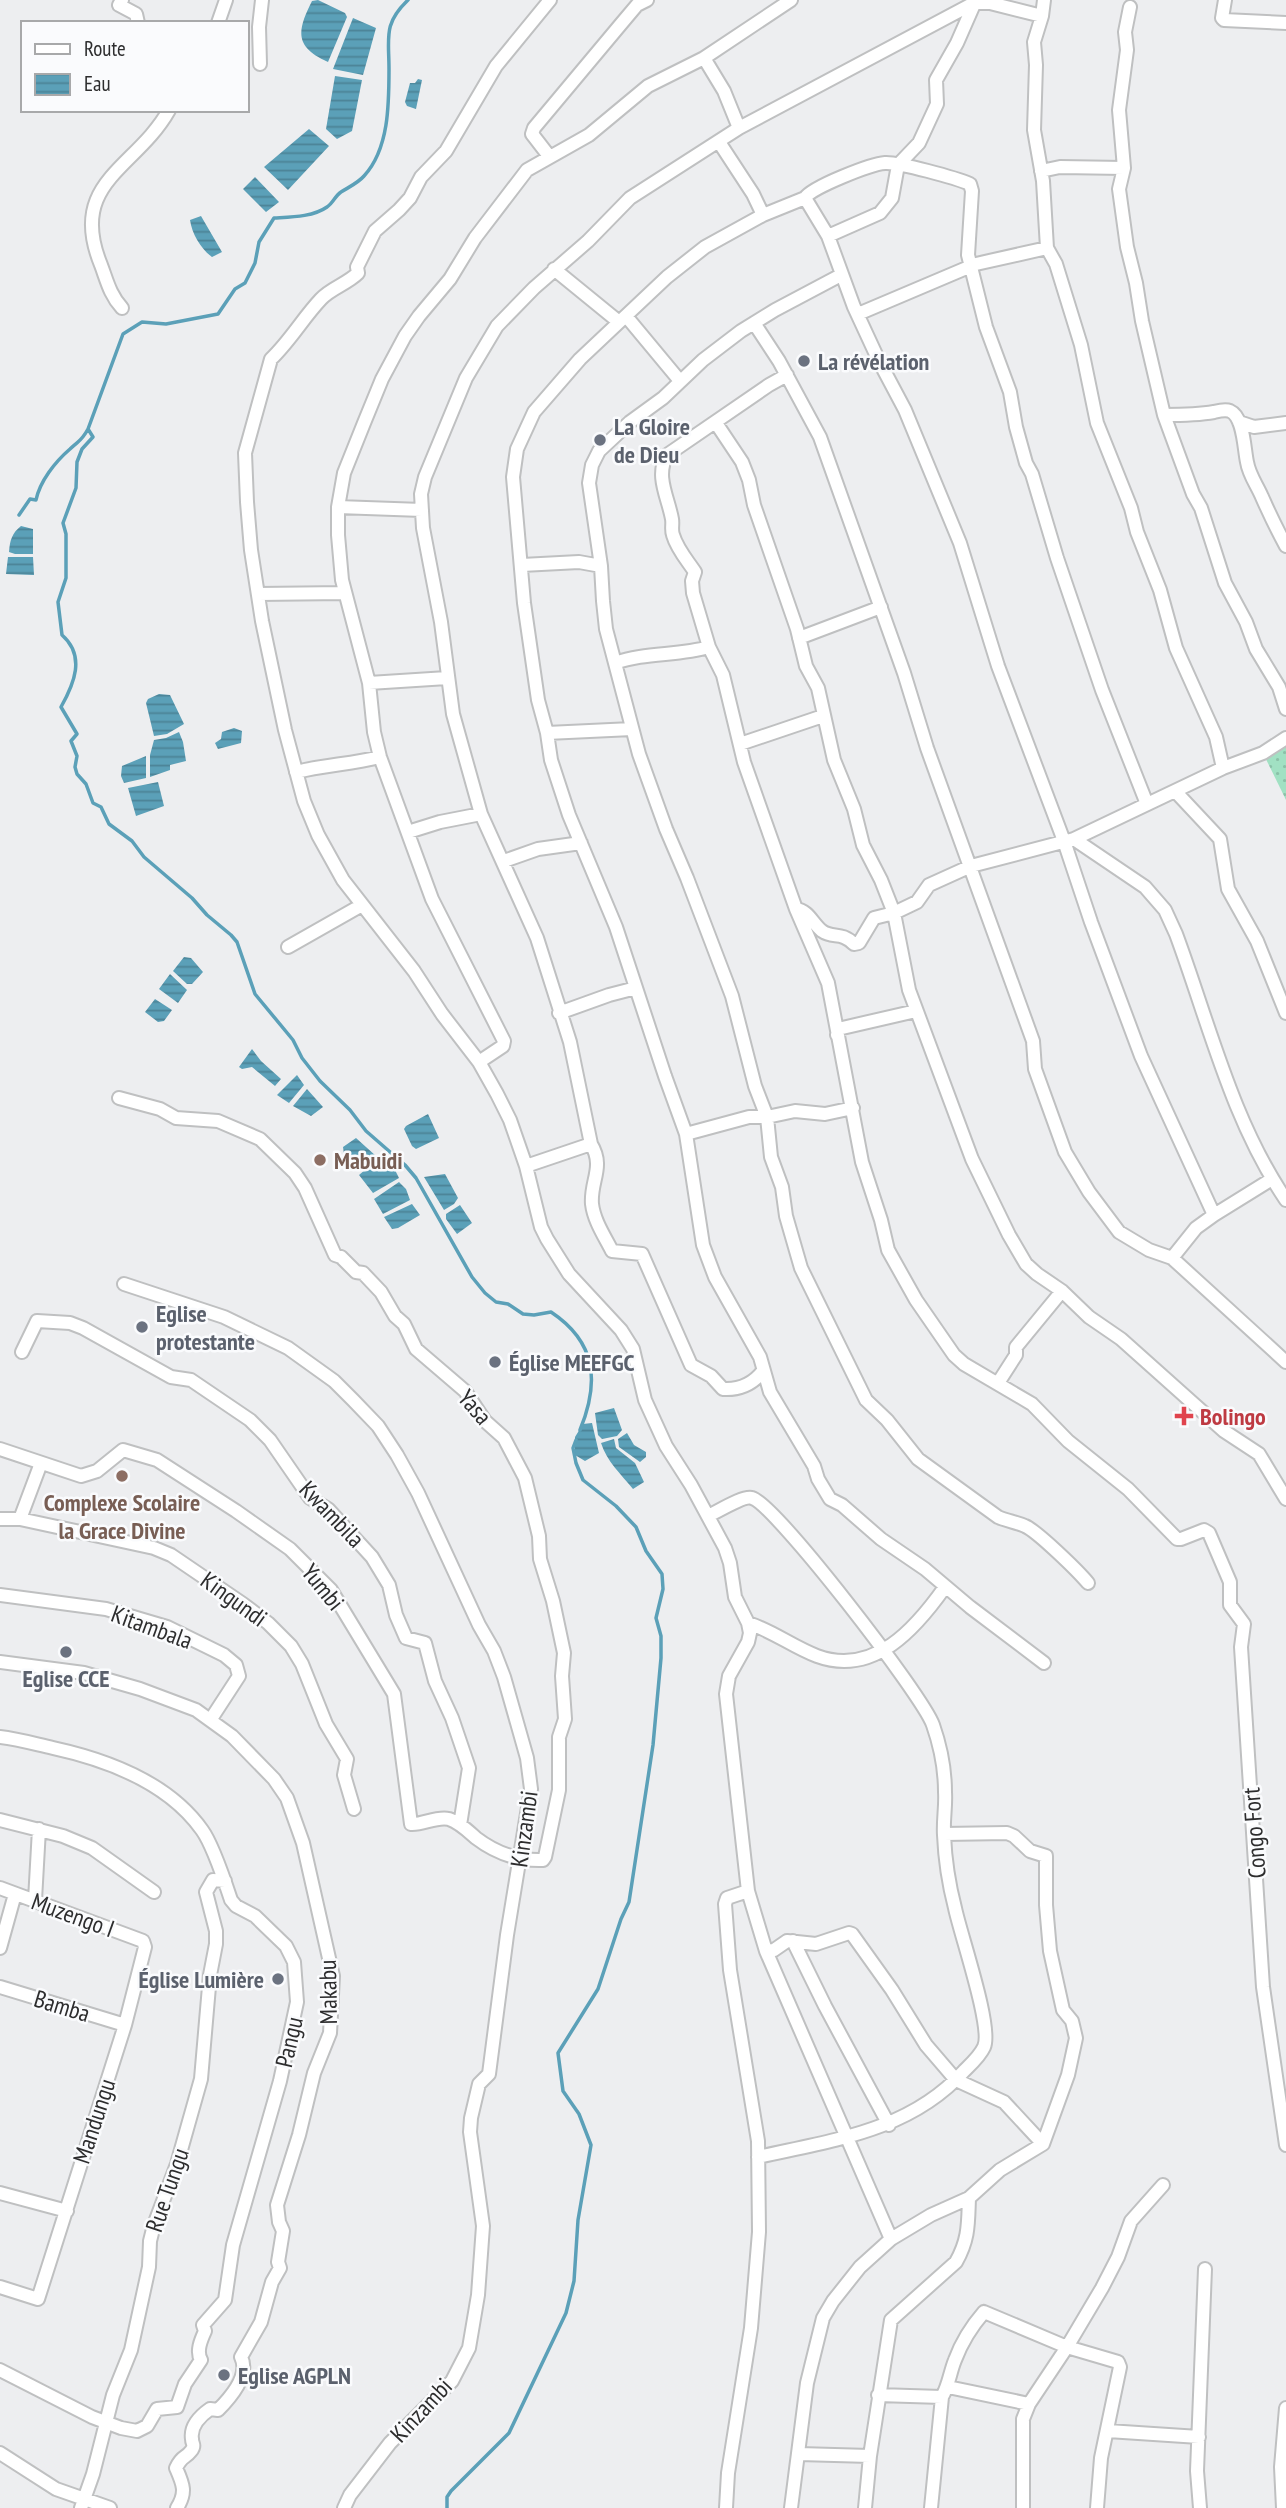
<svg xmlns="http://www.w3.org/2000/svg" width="1286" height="2508" font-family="'PT Sans Narrow',sans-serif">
  <defs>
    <pattern id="grass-dots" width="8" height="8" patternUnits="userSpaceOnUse" patternTransform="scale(1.75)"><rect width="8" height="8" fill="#a1e1c3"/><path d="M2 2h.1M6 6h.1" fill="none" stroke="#8bc1a8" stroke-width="1.8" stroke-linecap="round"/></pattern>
    <pattern id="water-rules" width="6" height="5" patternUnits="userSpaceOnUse" patternTransform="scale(1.75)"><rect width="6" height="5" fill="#5ba0b8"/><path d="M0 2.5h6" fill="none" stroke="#4c8396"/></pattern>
  </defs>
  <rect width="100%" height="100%" fill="#edeef0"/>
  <path fill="url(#grass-dots)" d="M1286 738V800L1263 753Z"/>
  <path fill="url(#water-rules)" d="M318 0 345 13 347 17 328 62C294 47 297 31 312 1Z
    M353 18 376 28 363 75 333 69Z
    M335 76 362 80 352 131 337 139 326 129Z
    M418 79 422 80 416 109 407 106 405 102 410 83H415Z
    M309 129 329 146 288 190 264 167Z
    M255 177 279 202 266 212 243 189Z
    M201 216 222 252 212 257C201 249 192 234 190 220Z
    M21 526 33 529V554H15L9 552C10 540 12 533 21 526Z
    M8 557H33L34 575 6 574Z
    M159 694 170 695 184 724 167 734 154 736 146 703 148 699Z
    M234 728 242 731 241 743 218 749 215 743 221 739 222 732Z
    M179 732 183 742 186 761 170 765V770L150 777V755L154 740 166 738Z
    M146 756V778L124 783 121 776 122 766Z
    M158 782 164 806 136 816 128 788Z
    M184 957 191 958 203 972 192 984H187L173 971Z
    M170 974 187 990 178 1003 159 989Z
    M155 999 172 1010 164 1021 158 1022 145 1012Z
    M252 1049 261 1061 281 1079 275 1086 252 1067 242 1069 239 1067Z
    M297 1075 304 1085 289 1103 277 1095Z
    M307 1089 323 1107 311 1116 293 1106Z
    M428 1114 439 1138 416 1149 412 1146 404 1129 406 1126Z
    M356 1138 376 1156 359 1170 344 1154 343 1147Z
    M379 1158H382L395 1170 399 1178 373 1193 359 1175Z
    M445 1174 458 1198 454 1204 444 1210 424 1177Z
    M399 1182 406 1189 410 1200 383 1214 374 1199Z
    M412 1204 420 1215 398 1228 392 1229 384 1217Z
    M460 1205 472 1223 457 1234 446 1219V1214Z
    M614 1408 622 1430 617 1436 602 1439 598 1435 595 1413Z
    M592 1423 599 1453 585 1461 575 1455V1437L583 1424Z
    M627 1433 634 1445 646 1452V1457L640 1462 619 1447 618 1439Z
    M614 1439 616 1448 635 1463 644 1482 633 1489C621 1474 607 1462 601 1443Z"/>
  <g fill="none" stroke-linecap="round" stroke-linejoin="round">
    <path stroke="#5ba0b8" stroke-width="3.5" d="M408 0C383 24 389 37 389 69 389 104 389 149 364 176 358 183 349 187 341 192 335 196 333 203 327 207 313 217 290 217 274 218L259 242 255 263 245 283 235 289 218 314 166 324 142 322 123 334 88 429 93 437 82 449 77 462 76 488 63 523 66 534V578L58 602 62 635C86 656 74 684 61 707L77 734 71 741 77 756 75 767 77 774 86 784 93 803 101 807 109 824 132 841 144 857 192 898 207 915 231 935 237 942 255 994 293 1040 302 1058 320 1081 350 1110 366 1131 405 1165 416 1178 472 1277 485 1293 496 1302 508 1304 523 1314 534 1315 551 1312C596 1342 600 1381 580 1430
      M19 515 30 499 36 500C40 481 55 462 70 449 79 440 81 442 88 429
      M447 2508V2497L451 2491 509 2433 566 2313 574 2281 578 2220 591 2145 579 2114 563 2091 558 2053 598 1989 621 1919 629 1902 653 1745 661 1658V1636L656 1618 663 1589 662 1574 646 1551 636 1527 616 1506 583 1480 576 1463 573 1448 576 1440"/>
    <defs>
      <path id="minor" d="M122 0 119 5 136 14 138 23
        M550 0 496 66 446 151 421 177 410 198 399 210 375 231 357 267 358 273C347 284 331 288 321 299 303 318 290 341 271 359L245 453 247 502 251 550 262 621 285 730 304 801 318 835 343 880 414 971 442 1014 479 1062 497 1094 510 1120 526 1166 541 1227 547 1239 569 1274 621 1330 633 1349 645 1400 666 1446 691 1485 725 1548 730 1563 735 1597 748 1623 750 1633 748 1642 729 1676 726 1694 748 1891 766 1951 891 2239
        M1044 0 1042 16 1034 42 1036 65 1034 130 1043 181 1047 248 1056 264 1081 345 1097 423 1131 508 1137 532 1160 590 1176 648 1216 737 1223 768
        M1225 0 1222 18 1224 20 1286 23
        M1130 7 1125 32 1127 50 1119 110 1124 168 1119 189 1127 247 1136 283 1142 321 1164 415 1193 494 1201 508 1225 583 1246 622 1256 649 1279 687 1286 709
        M218 23 226 0
        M704 58 724 91 739 128
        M260 64 259 27 262 0
        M719 142 753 194 763 215
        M549 156 532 134 534 128 621 24 637 5 647 0
        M1041 171 1060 167 1124 168
        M805 198 828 236 854 307 879 361 905 410 960 543 998 666 1064 841 1091 922 1141 1056 1214 1215 1196 1228 1172 1258
        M828 236 880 213 892 198 898 165 919 143 937 104 936 80 957 43 975 2
        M554 269 619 322
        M841 275 775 310 741 331 703 360 663 398 630 422 599 451 592 465 589 483 601 566 603 601 606 629 639 754 666 829 687 878 732 996 755 1086 767 1117 771 1157 782 1187 786 1216 801 1268 866 1400 887 1420 918 1459 998 1517C1007 1521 1016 1522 1025 1526 1037 1531 1078 1571 1088 1583
        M122 308C110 295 107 281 101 265 67 182 136 169 169 110
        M858 314 976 264 1047 248
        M626 316 680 381
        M754 323 779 361 820 437 904 673 927 748 1033 1041 1035 1069 1065 1152 1089 1192 1119 1232 1149 1250 1172 1258 1286 1362
        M787 375 769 385 667 455C655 476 668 497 672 519 673 524 671 530 673 535 677 549 687 560 695 572L692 581 693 593 709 647 723 675 744 762 796 909 828 983 862 1162 881 1220 888 1250 916 1300 954 1355 964 1364 1032 1404 1068 1441 1128 1489 1177 1539H1181L1204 1530 1209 1533 1230 1582V1605L1244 1624 1241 1647 1263 1987 1286 2145
        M1164 415C1181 415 1197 415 1214 412 1218 411 1225 409 1230 411 1244 417 1244 449 1247 462 1249 475 1257 485 1262 497 1270 515 1276 528 1286 546
        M1239 422 1254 427 1286 423
        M716 423 742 462 749 480 754 505 797 629 806 666 818 688 834 760 854 809 863 845 881 880 894 913 909 990 972 1159 1009 1235 1026 1264 1037 1274 1062 1291 1089 1317 1121 1339 1224 1431 1259 1454 1286 1499
        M338 507 422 510
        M522 565 579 562 601 566
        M258 594 345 593
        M799 638 881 607
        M615 663C645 652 678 656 709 647
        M369 683 447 678
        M547 733 632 729
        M740 744 823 716
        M296 772C324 765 352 764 380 757
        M1175 791 1220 839 1228 889 1257 941 1286 1013
        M408 832 440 822 481 814
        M1074 839 1145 887 1165 910 1176 934C1209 1023 1232 1121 1286 1200
        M504 861 538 849 581 843
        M796 909C809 911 812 923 822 931 833 939 841 931 854 944L859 943 874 918 894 913 917 902 929 885 971 866 1074 839 1223 768 1263 753 1286 738
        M288 947 362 905
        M559 1013 609 995 636 988
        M837 1035 838 1029 916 1011
        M479 1062 503 1046 504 1041 432 899 380 757 374 732 369 683 342 580 338 535V507L344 473 364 423 382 379 405 336 419 316 450 279 475 238 527 170 589 135 648 86 704 58 791 0
        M686 1134 749 1117H767L795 1111 825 1114 853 1108
        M526 1166 591 1144
        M1214 1215 1272 1179
        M124 1284 224 1317 288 1348 334 1381 353 1400 378 1426 397 1455 418 1493 479 1625 494 1651 504 1677 527 1758 531 1789 507 1935 489 2074 479 2084 471 2118 470 2132 483 2226 478 2295 469 2348 452 2381 390 2443 350 2495 344 2508
        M22 1352 37 1321 70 1323 83 1328 171 1377 191 1380 250 1420 270 1440 310 1498 328 1509 372 1557 389 1585 396 1615 406 1638 425 1643 435 1681 452 1718 469 1768 460 1825
        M763 1371C753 1384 739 1390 723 1389L711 1376 691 1365 642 1254 612 1251C605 1237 594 1221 592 1204 590 1181 605 1167 591 1144L570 1042 537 938 481 814 453 714 441 622 423 528 421 494 425 477 466 378 497 326 534 288 588 241 630 198 739 128 974 3H990L1042 16
        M998 1383 1016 1355V1347L1062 1291
        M0 1449 81 1476 97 1471 123 1450 157 1460 236 1511 290 1549 331 1590 394 1694 411 1824C423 1825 436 1816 449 1819 459 1822 468 1831 476 1838 497 1854 518 1861 543 1860L545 1857 559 1790V1737L565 1719 562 1676 564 1653 553 1601 540 1559 539 1536 525 1478 504 1438 485 1421 465 1391 416 1349 404 1324 395 1316 381 1292 363 1273 356 1272 341 1257 335 1255 305 1188 295 1173 260 1139 218 1121 176 1118 160 1109 119 1098
        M708 1516C717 1512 744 1495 752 1498 775 1504 923 1696 933 1725 940 1745 945 1771 945 1792 946 1806 943 1821 944 1835 945 1859 949 1885 955 1908 960 1933 993 2028 984 2047 980 2056 971 2064 964 2071 910 2131 833 2140 758 2157
        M0 1519H20L154 1548 171 1555 243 1604 268 1623 291 1646 302 1664 326 1724 347 1759 344 1775 354 1809
        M20 1519 41 1463
        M0 1595 106 1609 167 1627 224 1655 236 1665 239 1676 211 1719
        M748 1623C773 1631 793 1647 817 1656 874 1677 916 1628 945 1587
        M0 1662 84 1673 140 1689 196 1710 232 1736 274 1779 287 1798 303 1843 333 1976 330 2033 314 2073 299 2135 277 2205 279 2222 283 2231 278 2262 280 2268 272 2282 261 2322 241 2357C250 2375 231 2397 218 2410L210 2409C200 2416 190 2426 192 2439 192 2445 196 2445 191 2451 185 2459 182 2455 176 2468 183 2484 187 2492 177 2508
        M1044 1663 970 1607 925 1569 881 1539 842 1505 830 1499 818 1479 814 1466 770 1392 760 1357 715 1277 703 1245 686 1134 665 1076 616 927 569 815 551 760 547 733 538 700 524 603 513 477 517 449 534 412 580 359 667 277 705 247 763 215 805 198C812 187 871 164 885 163 899 162 956 178 970 184L972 191 968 255 986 327 1010 392 1016 427 1026 463 1032 474 1057 558 1102 690 1147 804
        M0 1737C18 1739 35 1744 53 1748 108 1760 168 1782 202 1830 213 1845 225 1882 231 1900L236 1906 255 1916 286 1946 294 1962 297 2002 280 2081 233 2245 225 2300 203 2325 205 2331C201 2340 196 2351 201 2360L185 2384 177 2407 157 2409 147 2426 137 2431 121 2428 92 2417 0 2370
        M0 1820 63 1836 92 1848 154 1892
        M0 1888 143 1941 145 1947 125 2025 38 2299 0 2287
        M35 1900 39 1829
        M793 1941 825 2006 889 2125
        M0 1948 15 1894
        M766 1951 774 1950 787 1941 816 1944 849 1933 852 1934 892 1990 926 2045 956 2080 1004 2102 1043 2144
        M0 1987 125 2025
        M0 2193 67 2211
        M948 2387 1029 2404
        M878 2395 942 2397
        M1108 2431 1199 2437
        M0 2453 56 2489 110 2508
        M799 2454 870 2456
        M81 2508 93 2474 113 2395 131 2350 149 2267 150 2241 154 2225 177 2164 201 2079 210 1975 216 1944V1931L206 1892 213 1880 225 1881
        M726 2508 728 2473 751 2328 759 2232 758 2141 730 1970 725 1904 727 1898 748 1891
        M791 2508 807 2383 823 2318 833 2301 860 2267 891 2239 931 2215 969 2198 1000 2170 1043 2144 1068 2075 1076 2038 1072 2021 1063 2010 1050 1951 1046 1905V1856L1030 1851 1014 1836 1007 1833 944 1834
        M865 2508 870 2456 891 2320 956 2262C969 2239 968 2224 969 2198
        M931 2508 942 2397C949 2385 950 2372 955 2360 962 2341 971 2327 984 2312L1067 2347 1118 2362 1120 2367 1101 2458 1097 2508
        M1023 2508V2419L1029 2404 1067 2347 1102 2288 1118 2257 1131 2221 1163 2185
        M1200 2508 1197 2471 1205 2269
        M1283 2508 1281 2467 1286 2408"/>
    </defs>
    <use href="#minor" stroke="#bfc0c1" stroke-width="16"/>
    <use href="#minor" stroke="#fff" stroke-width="12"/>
  </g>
  <g fill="#6b7280" stroke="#fafbfd" stroke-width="2.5">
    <circle cx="804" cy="361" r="7"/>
    <circle cx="600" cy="440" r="7"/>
    <circle cx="142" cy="1327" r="7"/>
    <circle cx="495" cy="1362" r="7"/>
    <circle cx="66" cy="1652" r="7"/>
    <circle cx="278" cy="1979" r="7"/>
    <circle cx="224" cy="2375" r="7"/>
  </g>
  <g fill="#8d6e63" stroke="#fafbfd" stroke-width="2.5">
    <circle cx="320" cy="1160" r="7"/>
    <circle cx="122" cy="1476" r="7"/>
  </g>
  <path fill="#e0444e" stroke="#fafbfd" stroke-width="2.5" d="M1180.5 1405.5h7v7h7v7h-7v7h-7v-7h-7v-7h7z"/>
  <g text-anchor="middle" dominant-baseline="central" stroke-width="5" stroke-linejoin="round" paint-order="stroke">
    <g font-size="24" font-weight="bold" fill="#5b616d" stroke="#fafbfd" text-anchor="start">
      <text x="818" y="361">La révélation</text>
      <text x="614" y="426">La Gloire<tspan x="614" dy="28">de Dieu</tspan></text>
      <text x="156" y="1313">Eglise<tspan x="156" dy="28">protestante</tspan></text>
      <text x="509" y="1362">Église MEEFGC</text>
      <text x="66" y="1678" text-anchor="middle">Eglise CCE</text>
      <text x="264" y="1979" text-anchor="end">Église Lumière</text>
      <text x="238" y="2375">Eglise AGPLN</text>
    </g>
    <g font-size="24" font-weight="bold" fill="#785e54" stroke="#fafbfd" text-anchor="start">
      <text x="334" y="1160">Mabuidi</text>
      <text x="122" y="1502" text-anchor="middle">Complexe Scolaire<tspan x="122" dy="28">la Grace Divine</tspan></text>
    </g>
    <g font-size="24" fill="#2d2d2e" stroke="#fafbfd">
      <text transform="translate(475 1407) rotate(49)">Yasa</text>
      <text transform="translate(332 1514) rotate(46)">Kwambila</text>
      <text transform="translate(323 1587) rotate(51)">Yumbi</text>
      <text transform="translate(234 1599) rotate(36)">Kingundi</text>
      <text transform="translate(152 1627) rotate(20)">Kitambala</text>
      <text transform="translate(524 1829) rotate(-82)">Kinzambi</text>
      <text transform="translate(1254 1833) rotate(-94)">Congo Fort</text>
      <text transform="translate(73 1915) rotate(20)">Muzengo I</text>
      <text transform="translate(328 1992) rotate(-91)">Makabu</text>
      <text transform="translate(62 2006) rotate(17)">Bamba</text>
      <text transform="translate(289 2042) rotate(-77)">Pangu</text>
      <text transform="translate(94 2121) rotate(-72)">Mandungu</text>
      <text transform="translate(167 2190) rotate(-71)">Rue Tungu</text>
      <text transform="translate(421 2410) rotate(-47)">Kinzambi</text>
    </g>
    <g font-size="24" font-weight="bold" fill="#be3a42" stroke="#fafbfd" text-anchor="start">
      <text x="1200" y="1416">Bolingo</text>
    </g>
  </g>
  <rect x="21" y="21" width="228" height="91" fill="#fafbfd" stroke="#a8a9aa" stroke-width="2"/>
  <rect x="35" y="44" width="35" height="10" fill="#ffffff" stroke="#a8a9aa" stroke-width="2"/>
  <text x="84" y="56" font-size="21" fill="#2d2d2e">Route</text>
  <rect x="35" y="74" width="35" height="21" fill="url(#water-rules)" stroke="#a8a9aa" stroke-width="2"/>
  <text x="84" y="91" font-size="21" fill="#2d2d2e">Eau</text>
</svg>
